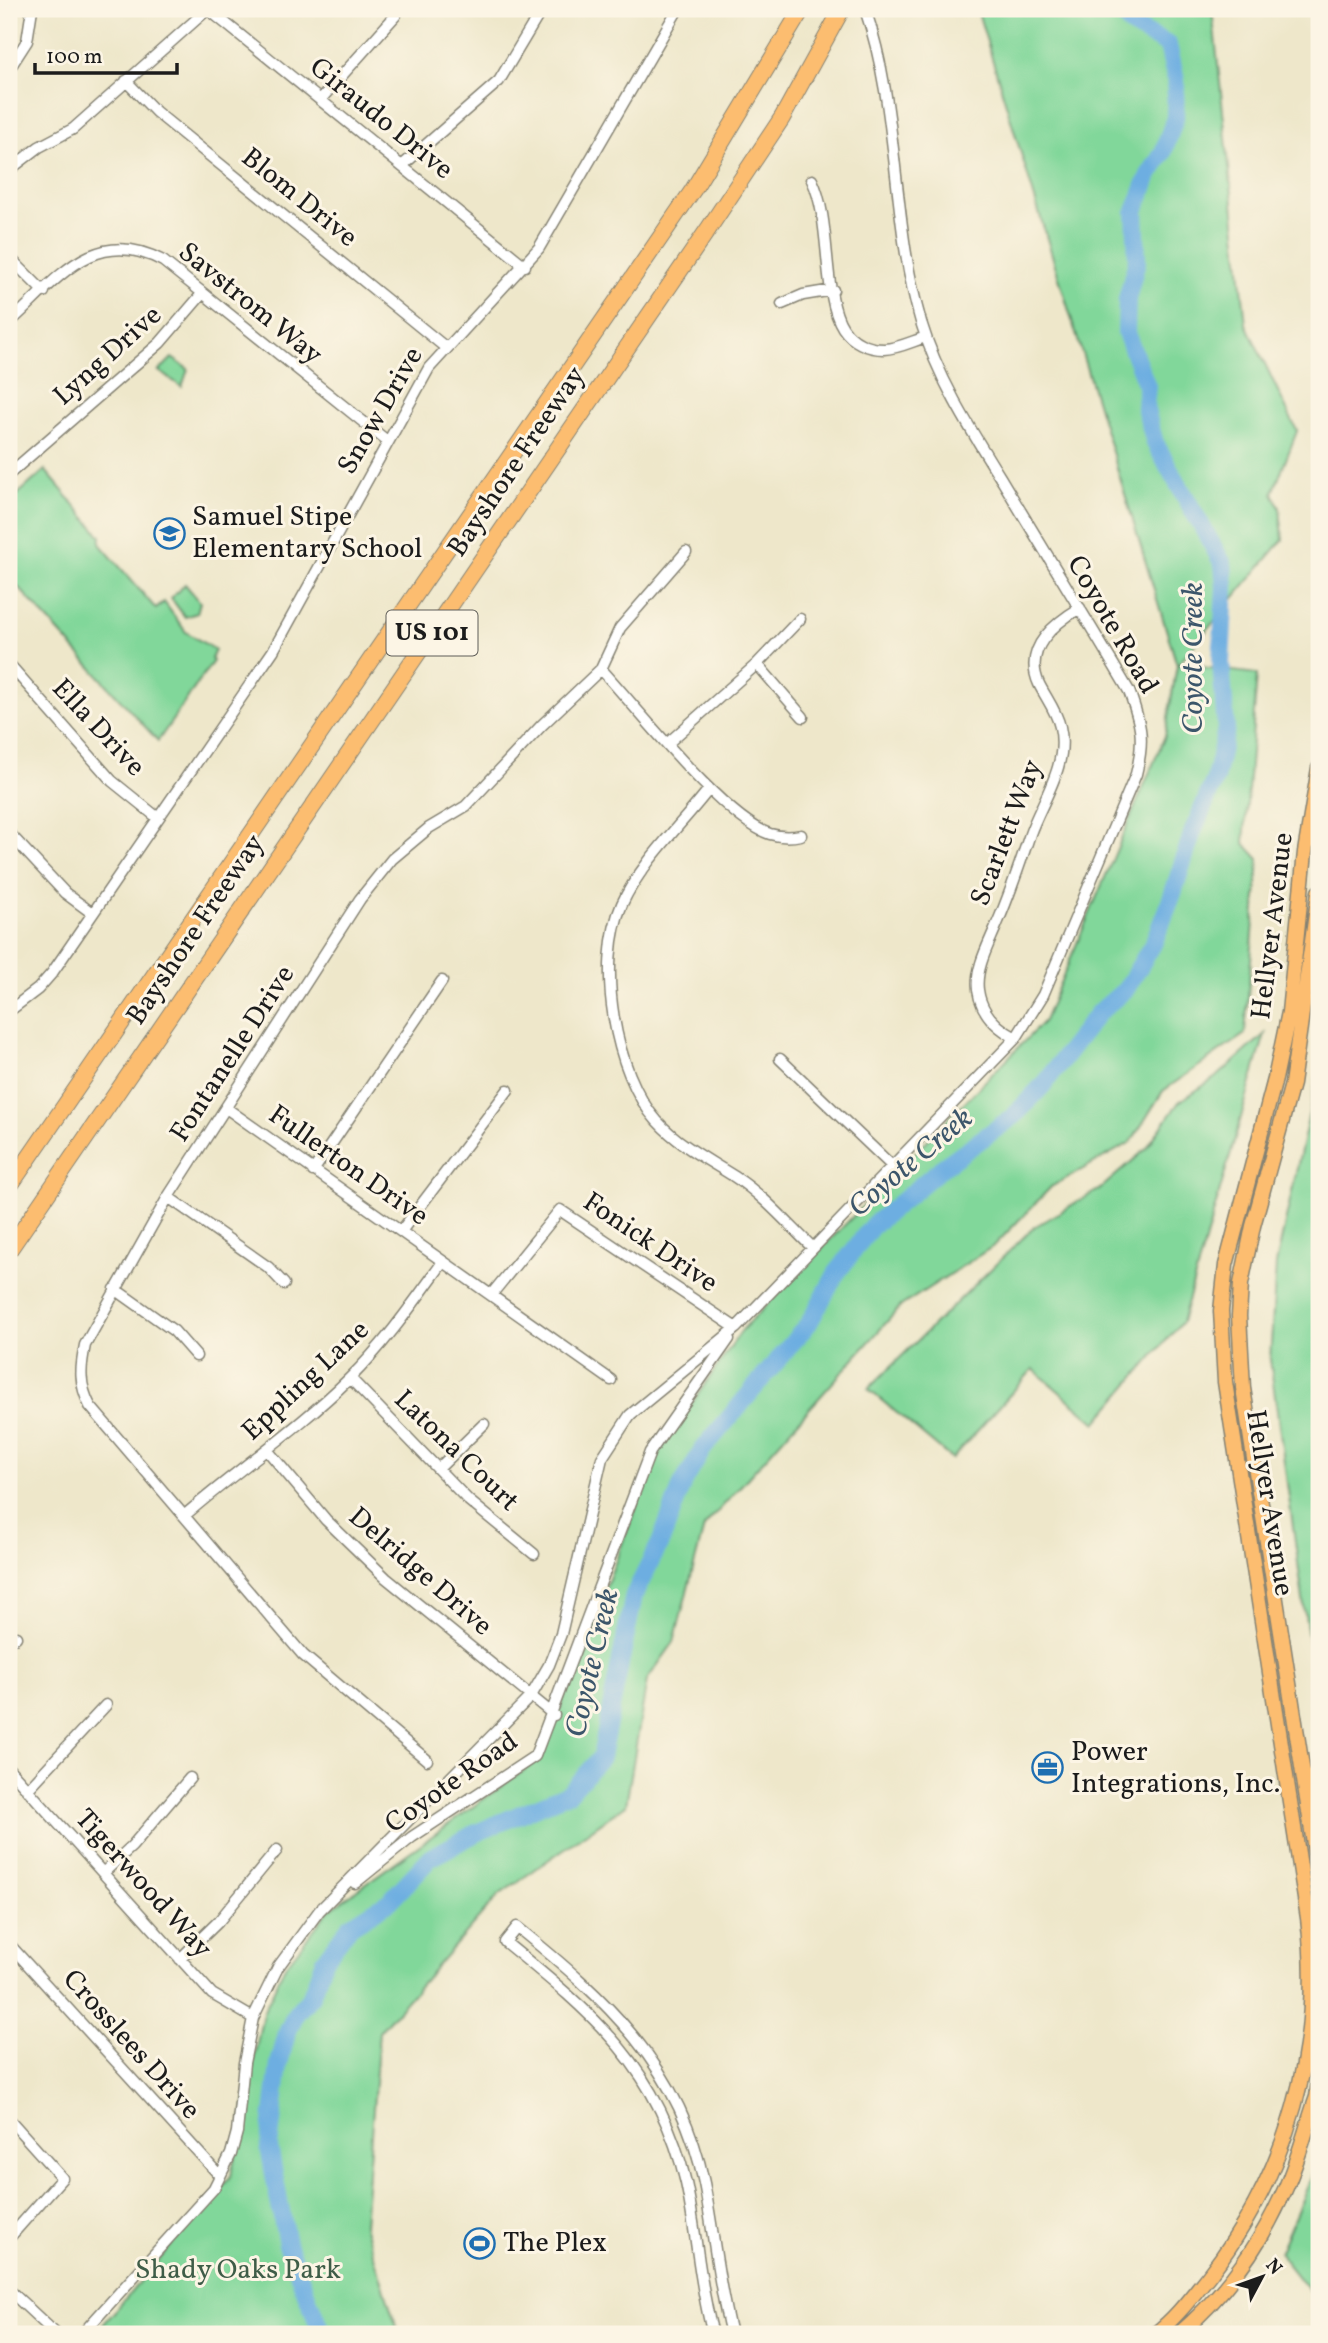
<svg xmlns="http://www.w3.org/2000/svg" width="1328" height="2343" font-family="Vollkorn,serif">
  <rect width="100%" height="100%" fill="#fcf5e5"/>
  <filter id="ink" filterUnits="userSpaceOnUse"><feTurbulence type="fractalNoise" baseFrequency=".0143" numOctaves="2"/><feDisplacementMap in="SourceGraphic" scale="14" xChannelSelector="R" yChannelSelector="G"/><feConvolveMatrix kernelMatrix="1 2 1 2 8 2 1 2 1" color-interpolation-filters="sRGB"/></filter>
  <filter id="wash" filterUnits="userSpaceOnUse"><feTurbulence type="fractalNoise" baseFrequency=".00686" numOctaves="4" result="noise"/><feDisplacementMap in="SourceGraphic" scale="28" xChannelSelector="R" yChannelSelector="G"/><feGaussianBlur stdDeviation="1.57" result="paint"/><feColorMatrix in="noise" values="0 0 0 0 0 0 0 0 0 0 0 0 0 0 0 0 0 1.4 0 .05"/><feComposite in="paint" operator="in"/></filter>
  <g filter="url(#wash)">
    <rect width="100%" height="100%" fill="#eee7ca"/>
    <path fill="#81d79a" stroke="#4e7a5b" stroke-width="2" d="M977 9H1212L1246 324 1297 431 1273 493 1280 508 1283 540 1178 664 1257 674 1244 843 1259 859 1245 1034 1163 1091 1131 1142 1051 1187 995 1245 901 1306 704 1527 674 1642 647 1680 626 1805 499 1895 379 2032 364 2225 399 2334H95L231 2176 263 2013 284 1968 329 1910 541 1758 655 1457 742 1330 1044 1021 1165 736 1177 665Z
      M172 358 188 369 182 387 159 371Z
      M45 470 101 536 100 544 156 609 164 602 186 632 215 650 211 659 213 661 158 741 9 577V502Z
      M185 584 200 602 197 613 185 617 171 598Z
      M1265 1034 1182 1322 1096 1423 1033 1369 952 1459 868 1389 1034 1227 1100 1189 1146 1149 1179 1102 1219 1075Z
      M1319 1068V1716L1270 1360 1276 1264Z
      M1319 2160V2304L1279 2253Z"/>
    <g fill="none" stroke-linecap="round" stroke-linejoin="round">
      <path stroke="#6daee1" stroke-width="18" d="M322 2334 287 2244 269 2147 279 2064 287 2033 296 2013 311 1996 324 1960 350 1926 390 1901 430 1858 474 1834 569 1793 601 1757 634 1595 661 1541 682 1485 703 1449 809 1323 836 1274 872 1226 944 1166 1014 1116 1043 1085 1097 1014 1126 989 1153 944 1172 896 1193 831 1215 779 1226 729 1221 662 1225 586 1223 564 1155 443 1145 407 1147 386 1126 333 1127 299 1137 261 1135 211 1149 175 1163 153 1175 118 1176 81 1168 45 1131 25 1119 9"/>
    </g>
  </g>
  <g filter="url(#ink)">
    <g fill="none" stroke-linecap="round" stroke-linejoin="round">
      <defs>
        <path id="minor" d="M208 9 525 266
          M9 69 27 41 32 9
          M126 81 156 112 445 347
          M320 100 396 15 391 9
          M403 165 499 81 542 9
          M9 170 39 147 73 129 208 9
          M812 180C832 221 822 296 843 328 852 342 868 349 884 349 897 349 913 341 926 337
          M9 257 44 292
          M782 304 803 295 833 290
          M9 323C56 281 94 224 163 261L387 441
          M9 474 160 343 202 294
          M9 664 112 781 158 818
          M757 664 803 717
          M601 669C637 708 724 819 770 834 780 837 791 837 801 835
          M668 743 757 664 800 619
          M709 789C682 824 640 864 622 904 596 963 614 1073 657 1121 680 1146 707 1159 735 1177 763 1195 789 1225 813 1248
          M9 833 65 893 92 913
          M9 1011 38 989 52 973 273 651 429 368 539 248 678 9
          M1016 1038C997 1028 981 1013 978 990 975 968 989 944 997 924 1010 894 1020 864 1030 834 1042 800 1069 765 1060 727 1057 712 1046 698 1039 684 1023 649 1053 624 1080 608
          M780 1059 892 1166
          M226 1108 611 1380
          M313 1171 442 981
          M168 1197 268 1267 284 1284
          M402 1230 508 1090
          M115 1289 174 1331 196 1356
          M491 1295 560 1210 736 1328
          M350 1378 468 1500 534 1554
          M268 1451 326 1520 386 1578 554 1715
          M438 1469 484 1424
          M184 1516C238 1469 298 1429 349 1379 385 1344 414 1302 443 1262
          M9 1641 16 1637
          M427 1760 303 1655 90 1406C79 1384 80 1369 85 1345L168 1197 360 899 392 859 429 828 466 806 542 725 601 669 620 628 686 552
          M9 1769 212 1994 253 2018
          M27 1790 106 1705
          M103 1873 132 1846 190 1778
          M355 1883 412 1837 535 1756 650 1452 729 1339
          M9 1944 220 2176
          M180 1959 218 1922 277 1850
          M9 2119 62 2178 9 2238
          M9 2290 56 2334
          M82 2334 214 2188 231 2154 237 2132 244 2063 253 2018 278 1967 319 1911 531 1696 549 1665 561 1634 602 1458 630 1415 736 1328 1016 1038 1043 995 1136 774C1145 739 1141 724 1129 691 1088 621 1045 552 1003 482 972 432 938 379 921 322 891 220 900 110 865 9
          M713 2334C699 2285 697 2233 686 2183 659 2067 592 2013 505 1942L517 1927C605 1998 681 2067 704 2183 714 2233 718 2284 731 2334"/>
        <path id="major" d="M1319 892 1292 1084 1253 1226 1241 1284 1239 1316 1243 1388 1319 1876
          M1155 2334C1177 2317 1192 2296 1209 2275 1288 2173 1324 2046 1308 1918L1225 1382 1221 1311 1226 1265 1275 1079 1289 1012 1305 852 1319 768
          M1179 2334C1222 2297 1257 2250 1281 2198 1297 2167 1305 2130 1317 2097L1319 2080"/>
        <path id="highway" d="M9 1187 693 190 802 9
          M9 1250 709 228 782 118 842 9"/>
      </defs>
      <use href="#minor" stroke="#858273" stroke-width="13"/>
      <use href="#major" stroke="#858273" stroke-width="17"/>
      <use href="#highway" stroke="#858273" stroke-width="18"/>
      <use href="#minor" stroke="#fff" stroke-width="10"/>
      <use href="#major" stroke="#fcbd6f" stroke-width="14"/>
      <use href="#highway" stroke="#fcbd6f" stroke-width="16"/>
    </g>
  </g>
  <defs>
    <symbol id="school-ring" viewBox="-11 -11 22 22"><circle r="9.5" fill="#fcf5e5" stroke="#1f6fb2" stroke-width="1.5"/><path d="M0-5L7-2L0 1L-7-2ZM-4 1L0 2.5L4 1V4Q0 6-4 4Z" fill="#1f6fb2"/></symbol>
    <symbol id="office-ring" viewBox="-11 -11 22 22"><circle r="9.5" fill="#fcf5e5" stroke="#1f6fb2" stroke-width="1.5"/><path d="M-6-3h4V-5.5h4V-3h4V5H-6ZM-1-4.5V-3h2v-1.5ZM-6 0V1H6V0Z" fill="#1f6fb2"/></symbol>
    <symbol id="stadium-ring" viewBox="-11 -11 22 22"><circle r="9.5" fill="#fcf5e5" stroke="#1f6fb2" stroke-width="1.5"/><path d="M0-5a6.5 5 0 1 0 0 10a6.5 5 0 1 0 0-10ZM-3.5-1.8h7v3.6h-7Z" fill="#1f6fb2"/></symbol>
  </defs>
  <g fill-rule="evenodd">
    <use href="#school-ring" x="152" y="516" width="35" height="35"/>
    <use href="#office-ring" x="1030" y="1750" width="35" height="35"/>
    <use href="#stadium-ring" x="462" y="2226" width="35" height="35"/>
  </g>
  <g text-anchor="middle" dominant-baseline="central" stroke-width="6" stroke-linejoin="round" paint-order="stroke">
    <rect fill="#fcf5e5" stroke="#5f5d58" stroke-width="2" x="386.5" y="610.5" width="91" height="45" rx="5"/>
    <g font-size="26" font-weight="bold" fill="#1c1c1c">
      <text x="432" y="633">US 101</text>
    </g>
    <g font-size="28" fill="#1c1c1c" stroke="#fcf5e5">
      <text transform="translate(381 119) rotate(39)">Giraudo Drive</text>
      <text transform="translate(299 198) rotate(39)">Blom Drive</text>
      <text transform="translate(250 304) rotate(39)">Savstrom Way</text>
      <text transform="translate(108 356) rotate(-42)">Lyng Drive</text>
      <text transform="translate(381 411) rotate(-60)">Snow Drive</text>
      <text transform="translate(517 462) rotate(-56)">Bayshore Freeway</text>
      <text transform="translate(1112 625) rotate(60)">Coyote Road</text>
      <text transform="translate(98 728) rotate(47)">Ella Drive</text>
      <text transform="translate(1007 833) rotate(-69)">Scarlett Way</text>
      <text transform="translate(1273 926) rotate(-83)">Hellyer Avenue</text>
      <text transform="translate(196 930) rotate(-56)">Bayshore Freeway</text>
      <text transform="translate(233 1054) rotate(-57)">Fontanelle Drive</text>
      <text transform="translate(348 1166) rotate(35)">Fullerton Drive</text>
      <text transform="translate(650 1243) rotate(34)">Fonick Drive</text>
      <text transform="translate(306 1381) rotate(-43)">Eppling Lane</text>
      <text transform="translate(456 1451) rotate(44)">Latona Court</text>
      <text transform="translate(1269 1503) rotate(81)">Hellyer Avenue</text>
      <text transform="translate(420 1572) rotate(41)">Delridge Drive</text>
      <text transform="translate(452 1783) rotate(-35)">Coyote Road</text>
      <text transform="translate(143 1884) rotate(48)">Tigerwood Way</text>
      <text transform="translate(131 2045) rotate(48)">Crosslees Drive</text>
    </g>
    <g font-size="28" fill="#1c1c1c" stroke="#fcf5e5" text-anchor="start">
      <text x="192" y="517">Samuel Stipe<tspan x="192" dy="32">Elementary School</tspan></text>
      <text x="1071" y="1752">Power<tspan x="1071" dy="32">Integrations, Inc.</tspan></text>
      <text x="503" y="2243">The Plex</text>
    </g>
    <g font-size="28" fill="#3f5d48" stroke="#fcf5e5">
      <text x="238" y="2270">Shady Oaks Park</text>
    </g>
    <g font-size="30" font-style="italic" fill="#3c566b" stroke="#fcf5e5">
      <text transform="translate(1194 658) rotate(-90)">Coyote Creek</text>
      <text transform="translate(911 1163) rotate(-40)">Coyote Creek</text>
      <text transform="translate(593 1663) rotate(-77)">Coyote Creek</text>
    </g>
  </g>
  <rect width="1328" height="2343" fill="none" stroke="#fcf5e5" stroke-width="35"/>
  <g transform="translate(1262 2277) rotate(49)" stroke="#fcf5e5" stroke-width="5" paint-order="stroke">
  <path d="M0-5L12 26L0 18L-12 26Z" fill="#1c1c1c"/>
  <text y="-10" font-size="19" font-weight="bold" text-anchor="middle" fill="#1c1c1c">N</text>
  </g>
  <path d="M35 63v10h142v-10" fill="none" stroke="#1c1c1c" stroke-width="3.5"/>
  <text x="46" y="63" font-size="21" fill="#1c1c1c" stroke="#fcf5e5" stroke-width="5" paint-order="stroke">100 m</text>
</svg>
